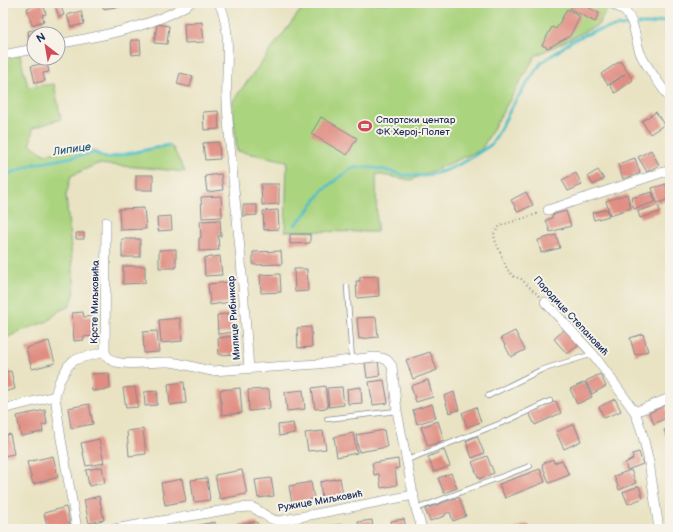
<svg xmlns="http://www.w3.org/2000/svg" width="673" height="532" font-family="'Balsamiq Sans',sans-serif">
  <rect width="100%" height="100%" fill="#f7f3e8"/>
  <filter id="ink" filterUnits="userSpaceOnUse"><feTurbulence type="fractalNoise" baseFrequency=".025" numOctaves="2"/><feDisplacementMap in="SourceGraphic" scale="8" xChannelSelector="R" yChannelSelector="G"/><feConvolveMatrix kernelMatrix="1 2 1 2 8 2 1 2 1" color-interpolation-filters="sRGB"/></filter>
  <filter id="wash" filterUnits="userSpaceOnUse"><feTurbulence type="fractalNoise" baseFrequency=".012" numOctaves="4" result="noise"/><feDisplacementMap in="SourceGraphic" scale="16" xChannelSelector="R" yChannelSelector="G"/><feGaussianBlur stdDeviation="0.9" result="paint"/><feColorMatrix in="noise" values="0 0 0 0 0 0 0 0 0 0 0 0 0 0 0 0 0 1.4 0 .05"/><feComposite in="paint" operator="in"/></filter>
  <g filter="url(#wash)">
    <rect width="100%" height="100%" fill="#e9e3c3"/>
    <path fill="#abd47f" stroke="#63826e" d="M306 3H597L607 9 598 25 535 56 481 150 411 180 376 174 377 232 285 231 287 161 237 151 232 102Z
      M19 52 28 87 54 84 61 119 33 128 30 144 44 154 87 147 107 158 169 145 173 148 185 172 148 168 97 164 71 176 66 196 75 292 70 306 59 311 48 321 20 331 3 340V55Z"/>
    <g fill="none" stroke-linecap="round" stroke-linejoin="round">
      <path stroke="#51bfc7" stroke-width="3" d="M638 24H651L670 19
        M3 176 35 164 94 153 107 158 169 145
        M295 225 307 212 323 190 352 168 365 167 381 169 403 175 425 176 447 170 466 161 492 144 514 103 530 79 542 62 557 52 571 41 594 31 619 26 629 25"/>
    </g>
    <g id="blocks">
      <path fill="#e08c81" d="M43 3 46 14 42 15 44 21 32 25 27 8Z
        M103 3H122V6L103 9Z
        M125 3H138V5L125 7Z
        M573 3H580L599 13 595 22 570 9Z
        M60 4 64 15 59 17 55 6Z
        M567 9 580 17 570 36 548 48 542 45 552 27 556 29Z
        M81 11 84 24 71 27 67 15Z
        M202 22 204 42 185 43 184 24Z
        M157 24 169 26 167 44 154 43Z
        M38 29 39 34H34V44L30 45 28 31Z
        M131 40H140L141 54 132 55Z
        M620 61 633 80 615 93 610 85 625 74 608 85 601 74Z
        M47 63 49 72 43 73 45 81 35 83 31 66Z
        M180 73 193 76 190 87 177 84Z
        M218 111 219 129 204 130 203 112Z
        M656 112 664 125 650 134 642 121Z
        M321 117 357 138 347 155 311 134Z
        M219 142 220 159 205 160 203 143Z
        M651 150 659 165 647 172 638 157Z
        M635 158 640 173 623 179 618 164Z
        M598 170 604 179 593 185 588 176Z
        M576 173 582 185 568 191 562 180Z
        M221 174 223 190 207 192 205 176Z
        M136 175H153V190H136Z
        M261 184H279V204L262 205Z
        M666 184 670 199 657 203 652 188Z
        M526 192 533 205 518 212 511 200Z
        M652 192 655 202 634 209 631 198Z
        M627 194 631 208 610 215 606 201Z
        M221 196 222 217 202 218 201 197Z
        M243 205H257V215L243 216Z
        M658 205 660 212 640 218 638 211Z
        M144 208 146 229 120 230 119 209Z
        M607 209 609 216 594 220 592 213Z
        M278 210 279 229 264 230 263 211Z
        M566 211 571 226 550 232 546 220 552 218V215Z
        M171 216 172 230 158 231 157 217Z
        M220 220 221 236H218L219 250 199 251V238H201L200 221Z
        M76 233H84V239H76Z
        M290 234H310V243L290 244Z
        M556 235 560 248 541 253 538 240Z
        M122 239H140V257H122Z
        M176 249V268H159V250Z
        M281 251 282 264 253 265V252Z
        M220 256 222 275 205 276 204 258Z
        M123 266H145V283L123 284Z
        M294 269H307L308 291 295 292Z
        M280 274 281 292 261 293 260 275Z
        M378 276 379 296 357 298 356 281H360V277Z
        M229 282 231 302 210 305 208 284Z
        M83 312 84 317 93 316 94 336 84 337V340L74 341 72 313Z
        M232 313 234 332 218 334 217 315Z
        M376 317 378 337 359 339 357 318Z
        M180 318 182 341 161 343 159 320Z
        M311 327 312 347 298 348 297 328Z
        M565 329 579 345 567 354 554 339Z
        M157 331 159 352 144 353 143 332Z
        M515 331 525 350 511 357 501 338Z
        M643 334 648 351 635 355 630 338Z
        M235 336 236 354 219 355 218 338Z
        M49 341 55 363 32 369 26 348Z
        M430 352 437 370 413 379 406 360Z
        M378 361 380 376 367 378 365 363Z
        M11 371 15 389 3 392V373Z
        M109 373 110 389 92 391 91 374Z
        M600 374 606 386 592 394 586 381Z
        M384 380 388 403 373 405 369 382Z
        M428 380 433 397 416 402 411 386Z
        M184 382 186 403 170 405 168 384Z
        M585 382 592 397 577 404 570 389Z
        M325 386 328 408 315 409 312 388Z
        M135 387 138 407 126 408 123 388Z
        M342 387 344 405 329 407 327 388Z
        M361 387 362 403 348 404 347 389Z
        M240 388 242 413 222 415 220 390Z
        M269 389 270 409 249 411 248 390Z
        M303 390 305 409 287 411 285 392Z
        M157 391V405L145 406 144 392Z
        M454 392 459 410 449 413 444 396Z
        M615 399 621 411 604 418 599 407Z
        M556 401 561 413 535 425 529 413Z
        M89 404 93 424 71 428 68 408Z
        M432 404 436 418 417 424 413 410Z
        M665 405 670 416 654 424 649 413Z
        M476 407 481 422 467 427 462 413Z
        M45 410 47 424 42 425 43 432 21 436 17 416Z
        M438 421 444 440 428 446 421 427Z
        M293 423 295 433 279 436 278 425Z
        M574 424 581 441 564 449 556 432Z
        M670 427V443L664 430Z
        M143 429 146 454 129 456 127 431Z
        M384 430 387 447 359 452 356 435Z
        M323 431 326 449 308 451 305 433Z
        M353 433 357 453 337 457 334 437Z
        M10 434 14 454 3 456V436Z
        M477 436 484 453 472 458 466 441Z
        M99 439 104 463 86 466 81 443Z
        M444 450 450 466 434 472 428 457Z
        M639 452 643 464 627 470 625 463 633 459 632 454Z
        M53 456 58 477 33 484 27 462Z
        M487 456 494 473 479 479 472 462Z
        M398 459 399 468H395L397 485 381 488 379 474 374 475 372 463Z
        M553 459 554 463 562 460 569 475 549 483 542 464Z
        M102 467 105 483 89 486 86 470Z
        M540 469 545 482 505 498 499 484Z
        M242 470 247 494 220 499 215 475Z
        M631 470 636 483 619 490 614 476Z
        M451 473 457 488 444 493 438 478Z
        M207 478 210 500 194 502 191 480Z
        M271 478 274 496 258 498 255 480Z
        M340 478 343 495 322 499 320 482Z
        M182 479 186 501 165 505 161 483Z
        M311 482 314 499 292 503 289 486Z
        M639 486 643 498 628 504 623 492Z
        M99 496 104 520 89 523 84 500Z
        M459 497 466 516 453 521 450 512 445 514V516L430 521 425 509Z
        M66 507 70 525 53 529H48L44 513Z
        M404 519 406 529H393L391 521Z
        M372 520 373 529H359L358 522Z
        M215 522 216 529H194V526Z
        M257 522 258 529H240V524Z
        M343 524 344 529H328L327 526Z
        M527 524 530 529H514Z"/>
    </g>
  </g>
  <g filter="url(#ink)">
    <use href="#blocks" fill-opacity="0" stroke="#828990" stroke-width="1"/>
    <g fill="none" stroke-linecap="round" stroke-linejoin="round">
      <defs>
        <path id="service" d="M347 287 352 360
          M488 396 541 370 593 354
          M327 419 397 411
          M407 460 509 420 550 401
          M416 509 530 466"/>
        <path id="minor" d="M219 3C233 29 225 73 227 102 229 144 234 187 238 229 243 275 245 322 249 368
          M611 3C614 5 618 7 622 9 637 20 634 42 642 57 650 72 661 85 670 99
          M58 44C100 36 154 27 190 3
          M3 55 34 49
          M548 210 670 170
          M106 222 105 352C107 357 110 361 116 362 131 366 153 361 169 362 184 363 197 369 212 371L318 364 374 357 382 358 387 360 392 366 397 411 416 509 422 529
          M545 302 593 354 635 412 642 432 649 462 659 529
          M3 409 55 396
          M635 412 670 398
          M77 529 61 439 55 396 59 382 68 366 73 361 80 358 105 352
          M114 529 237 508C241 508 246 507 250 507 260 509 267 520 279 521L414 495"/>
      </defs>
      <use href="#service" stroke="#828990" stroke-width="6"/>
      <use href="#minor" stroke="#828990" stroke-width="10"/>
      <path stroke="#828990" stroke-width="2" stroke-dasharray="1 3" stroke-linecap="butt" d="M539 296 521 279 513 276 507 269 495 240 494 234 499 227 502 225 540 213"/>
      <use href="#service" stroke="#fff" stroke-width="4.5"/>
      <use href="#minor" stroke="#fff" stroke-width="9"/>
    </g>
  </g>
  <defs>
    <symbol id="stadium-bare" viewBox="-9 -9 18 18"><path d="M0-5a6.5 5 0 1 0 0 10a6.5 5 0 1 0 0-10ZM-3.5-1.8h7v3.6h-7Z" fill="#d1495b" stroke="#f7f3e8" stroke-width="2.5" paint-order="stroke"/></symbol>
  </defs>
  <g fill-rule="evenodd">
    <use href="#stadium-bare" x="355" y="116" width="20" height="20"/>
  </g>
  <g text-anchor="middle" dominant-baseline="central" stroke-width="4" stroke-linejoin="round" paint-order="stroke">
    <g font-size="10" fill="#1b2f5e" stroke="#f7f3e8" text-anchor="start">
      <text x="376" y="120">Спортски центар<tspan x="376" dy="12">ФК Херој-Полет</tspan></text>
    </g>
    <g font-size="10" fill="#1b2f5e" stroke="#f7f3e8">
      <text transform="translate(95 302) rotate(-89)">Крсте Миљковића</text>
      <text transform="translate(571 316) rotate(47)">Породице Степановић</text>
      <text transform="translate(234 318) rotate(-94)">Милице Рибникар</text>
      <text transform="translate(320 501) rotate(-10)">Ружице Миљковић</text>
    </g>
    <g font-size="11" font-style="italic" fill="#2b5a7e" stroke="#f7f3e8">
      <text transform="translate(72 149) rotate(-8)">Липице</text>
    </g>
  </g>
  <rect width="673" height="532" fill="none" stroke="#f7f3e8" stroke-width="16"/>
  <g transform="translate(46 46) rotate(329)"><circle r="19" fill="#f7f3e8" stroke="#9fa5b1"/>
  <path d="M0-3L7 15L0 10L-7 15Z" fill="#d1495b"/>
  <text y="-6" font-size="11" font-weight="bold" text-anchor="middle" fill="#1b2f5e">N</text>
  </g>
</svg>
